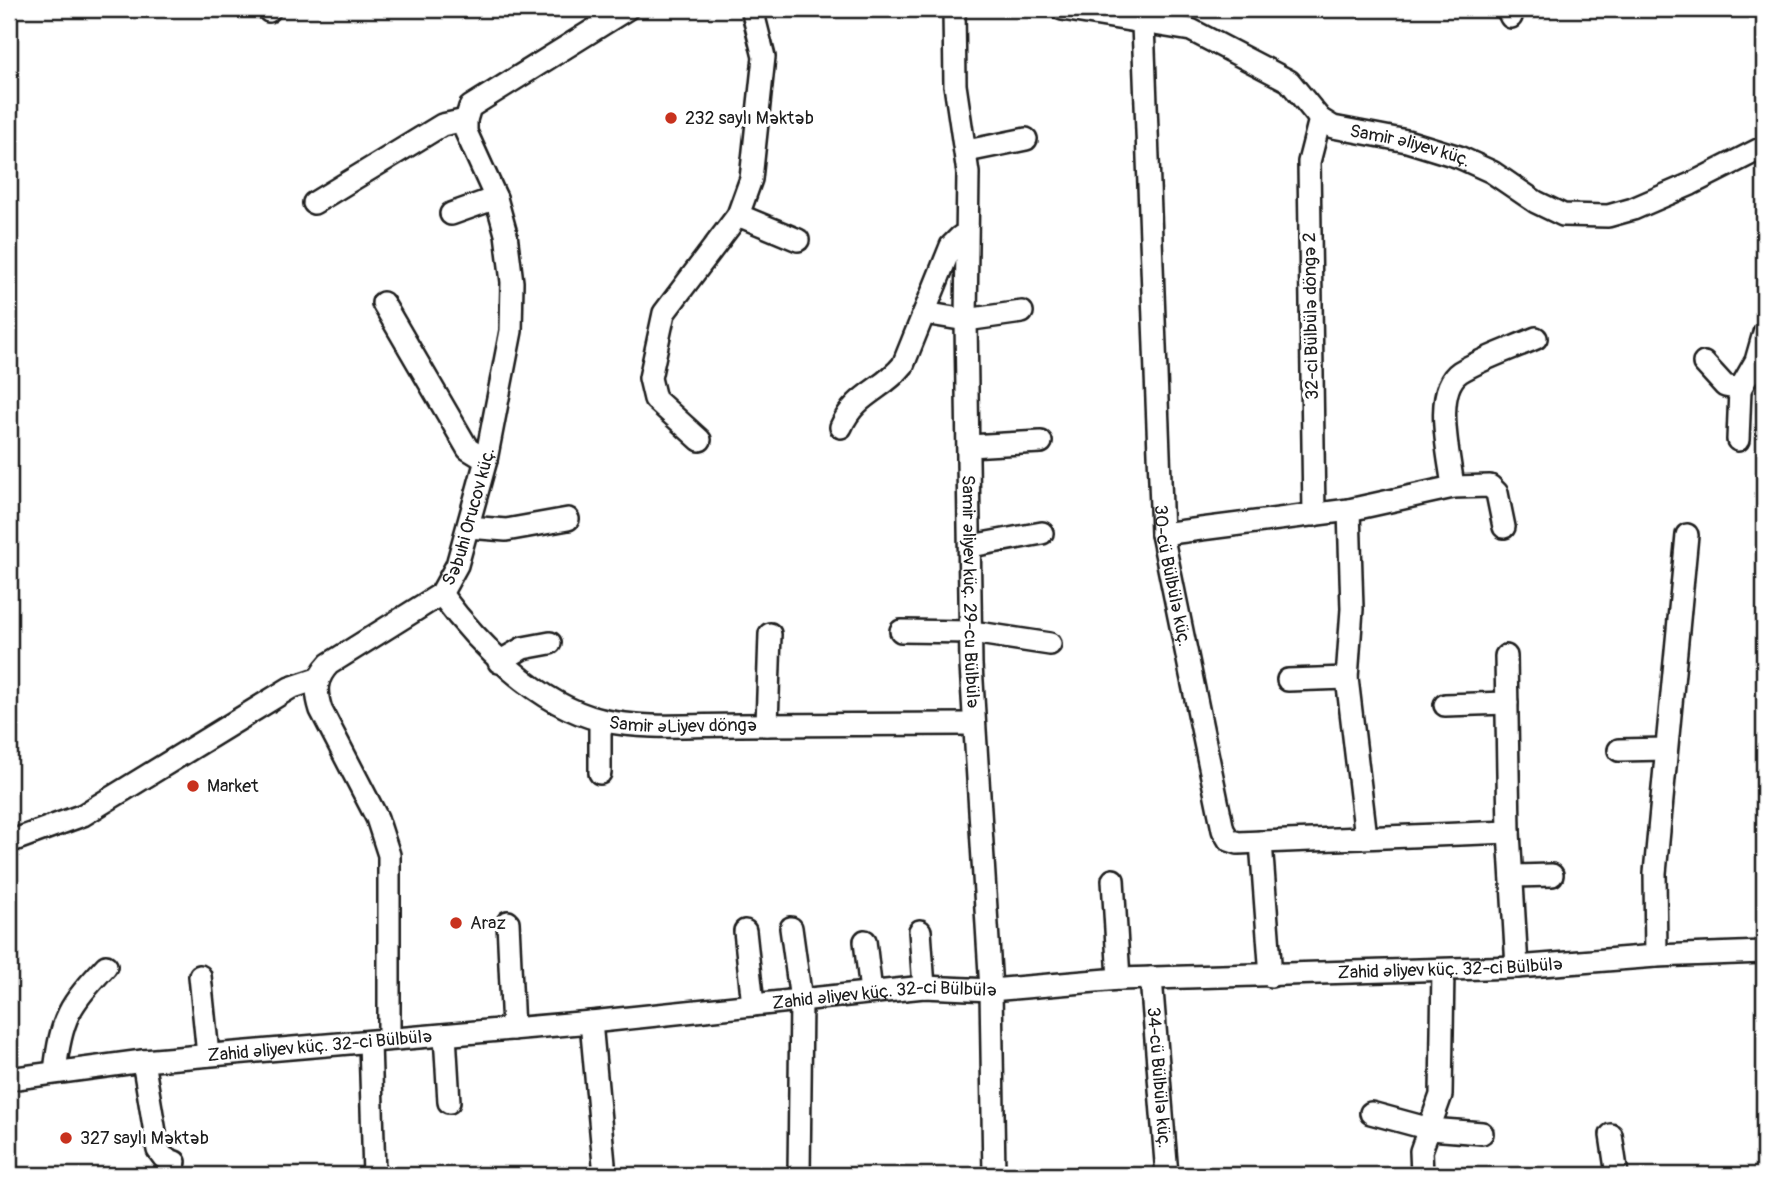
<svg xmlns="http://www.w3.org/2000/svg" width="1773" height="1184" font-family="Pangolin,sans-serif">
  <rect width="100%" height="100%" fill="#fff"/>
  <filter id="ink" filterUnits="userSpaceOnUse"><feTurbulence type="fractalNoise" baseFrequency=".0143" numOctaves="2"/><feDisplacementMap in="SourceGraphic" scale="14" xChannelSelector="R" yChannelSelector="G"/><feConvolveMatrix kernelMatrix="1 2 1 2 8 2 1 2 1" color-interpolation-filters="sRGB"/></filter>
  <g filter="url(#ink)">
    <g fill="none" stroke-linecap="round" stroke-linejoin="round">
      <defs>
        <g id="minor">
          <path id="s1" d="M954 9 955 85 968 173 966 320 971 665 991 990 994 1175"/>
          <path id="s2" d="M1062 9 1191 30 1289 81 1320 119 1333 127 1407 141 1459 157 1492 172 1536 202 1563 215 1608 216 1633 209 1691 184 1764 147"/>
          <path d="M1507 9 1511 17"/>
          <path d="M269 11 270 9"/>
          <path id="s3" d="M1143 24 1162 534 1223 830 1229 840 1238 843 1509 832"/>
          <path d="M967 151 1026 139"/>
          <path d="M314 203 442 125 466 120"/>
          <path d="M451 214 496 198"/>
          <path d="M738 215 798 240"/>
          <path d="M383 303 468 449 486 460"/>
          <path d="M924 313 966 320 1022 312"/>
          <path d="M1704 363 1725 386 1740 389 1756 361 1764 333"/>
          <path d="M841 427C856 393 882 391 903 365L951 246 960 237 966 240"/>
          <path d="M700 440 655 399 650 378 664 313 738 215 751 179 764 57 752 9"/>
          <path d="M1738 440 1740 389"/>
          <path d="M969 446 1041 442"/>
          <path d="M1453 487 1490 486 1497 493 1504 527"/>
          <path d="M1349 510 1352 609 1347 678 1366 837"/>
          <path d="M1314 515 1309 162 1320 119"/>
          <path d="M468 527 506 530 568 519"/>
          <path d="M1162 534 1349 510 1453 487C1450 458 1432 391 1460 372 1483 358 1511 349 1536 338"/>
          <path d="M971 546 1042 533"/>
          <path id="s4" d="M441 594C478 644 538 705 601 720 645 730 694 725 739 725 817 725 895 724 973 724"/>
          <path d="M901 631 972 632 1050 644"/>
          <path d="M1506 656 1509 832 1517 967"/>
          <path d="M499 662 523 648 550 643"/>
          <path d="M1288 680 1347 678"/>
          <path d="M1445 705 1507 703"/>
          <path d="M600 720V773"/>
          <path d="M767 725 770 634"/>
          <path d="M1619 750 1666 749"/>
          <path d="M9 842 83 815 290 688 317 679"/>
          <path d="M1261 842 1271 976"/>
          <path d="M1512 876 1552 875"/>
          <path d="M1113 880 1119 979"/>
          <path d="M508 922 513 1029"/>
          <path d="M791 928 801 1000 799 1175"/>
          <path d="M745 931 753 1005"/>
          <path d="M920 931 924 987"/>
          <path d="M865 941 871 992"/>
          <path d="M1656 956 1655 873 1687 535"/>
          <path d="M200 976 208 1055"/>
          <path id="s5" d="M1151 978 1167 1175"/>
          <path d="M591 1022 605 1175"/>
          <path d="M445 1035 449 1102"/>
          <path id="s6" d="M389 1039V855L377 818 321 710C315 691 315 679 329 664L441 594 457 565 486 460 511 331 512 282 506 234 496 198 466 132V120L470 107 627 9"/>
          <path d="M370 1042 374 1175"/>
          <path d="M143 1061 158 1150 164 1158 175 1162"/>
          <path d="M55 1072C61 1017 69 1006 106 966"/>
          <path id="s7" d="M9 1079 143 1061 591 1022 924 987 991 990 1119 979 1517 967 1656 956 1764 952"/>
          <path d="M1371 1113 1430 1129 1482 1133"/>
          <path d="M1611 1135 1617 1175"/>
          <path d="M1422 1175 1421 1151 1441 1095 1443 970"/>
        </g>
      </defs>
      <use href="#minor" stroke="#1c1c1c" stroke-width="26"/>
      <use href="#minor" stroke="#fff" stroke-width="21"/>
    </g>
  </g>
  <g fill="#c8321e" stroke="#fff" stroke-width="2.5">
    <circle cx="671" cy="118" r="7"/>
    <circle cx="193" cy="786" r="7"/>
    <circle cx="456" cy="923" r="7"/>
    <circle cx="66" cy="1138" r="7"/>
  </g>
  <g text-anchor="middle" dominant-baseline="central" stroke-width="6" stroke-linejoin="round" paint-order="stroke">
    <g font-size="18" fill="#1c1c1c" stroke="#fff" text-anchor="start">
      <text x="685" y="118">232 saylı Məktəb</text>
      <text x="207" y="786">Market</text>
      <text x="470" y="923">Araz</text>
      <text x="80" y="1138">327 saylı Məktəb</text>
    </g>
    <g font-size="18" fill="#1c1c1c" stroke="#fff">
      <text stroke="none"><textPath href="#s2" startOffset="385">Samir Əliyev küç.</textPath></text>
      <text transform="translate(1311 316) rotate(-91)">32-ci Bülbülə döngə 2</text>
      <text stroke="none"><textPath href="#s6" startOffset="609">Səbuhi Orucov küç.</textPath></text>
      <text stroke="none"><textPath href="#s3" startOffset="553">30-cü Bülbülə küç.</textPath></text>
      <text stroke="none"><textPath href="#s1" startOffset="584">Samir Əliyev küç. 29-cu Bülbülə</textPath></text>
      <text stroke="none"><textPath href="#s4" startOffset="290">Samir ƏLiyev döngə</textPath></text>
      <text stroke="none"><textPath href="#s7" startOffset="1447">Zahid Əliyev küç. 32-ci Bülbülə</textPath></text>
      <text stroke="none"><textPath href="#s7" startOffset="880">Zahid Əliyev küç. 32-ci Bülbülə</textPath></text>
      <text stroke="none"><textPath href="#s7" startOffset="313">Zahid Əliyev küç. 32-ci Bülbülə</textPath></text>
      <text stroke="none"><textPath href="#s5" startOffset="100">34-cü Bülbülə küç.</textPath></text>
    </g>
  </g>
  <rect width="1773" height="1184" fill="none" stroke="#fff" stroke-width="35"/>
  <rect x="18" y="18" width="1738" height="1149" fill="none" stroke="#1c1c1c" stroke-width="2.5" filter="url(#ink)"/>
</svg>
